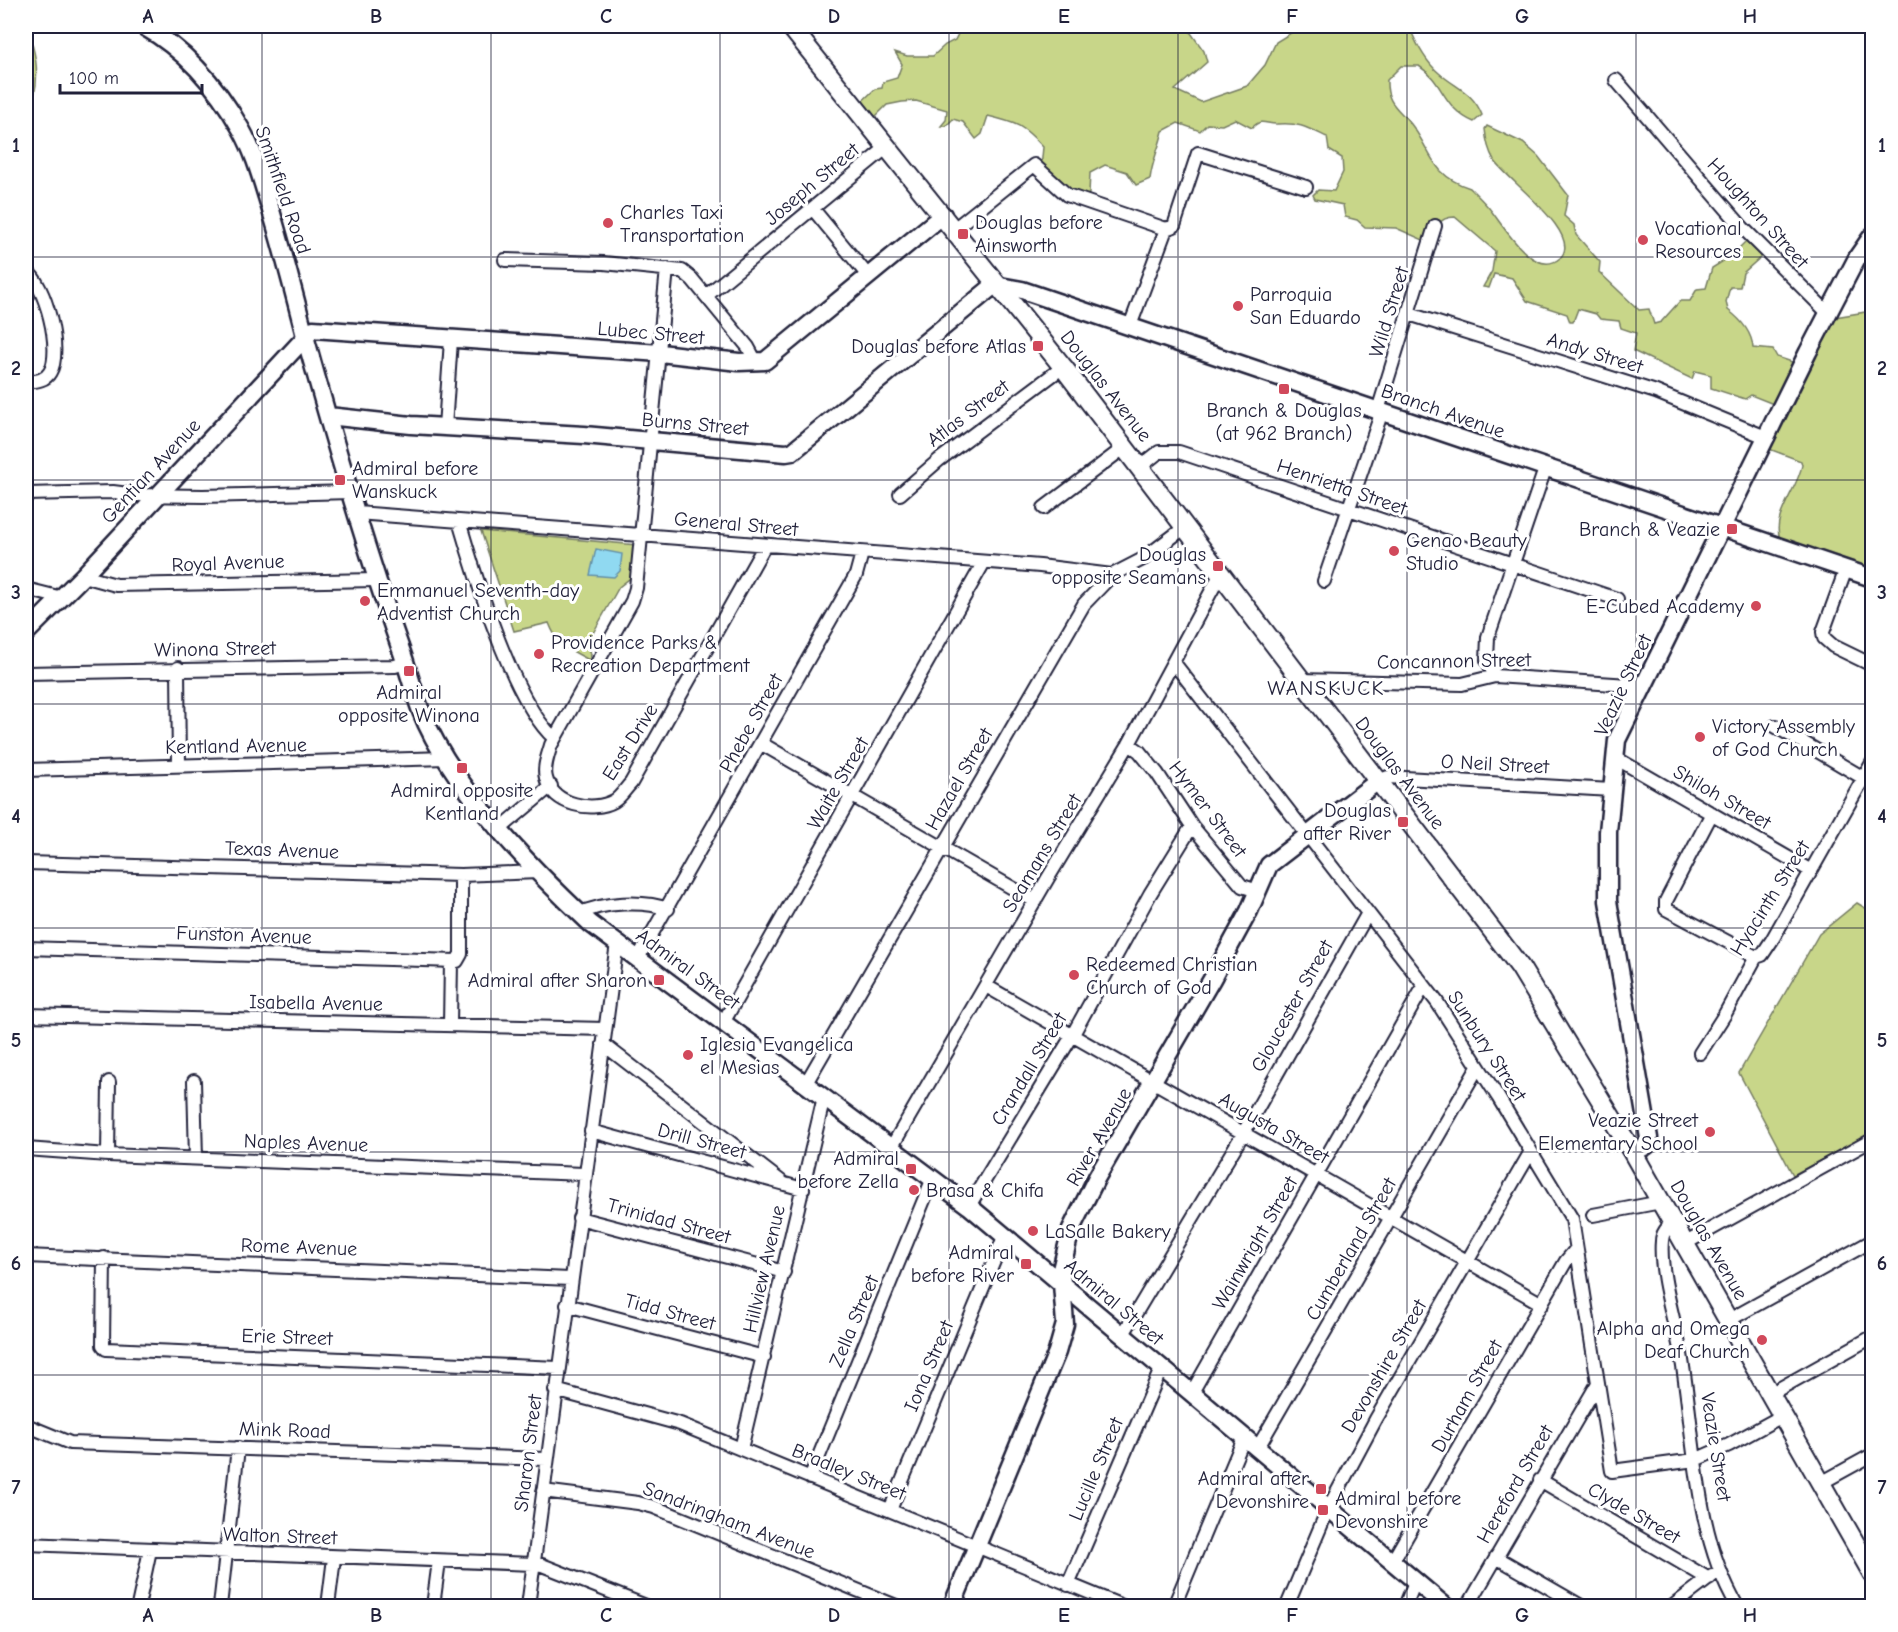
<svg xmlns="http://www.w3.org/2000/svg" width="1898" height="1632" font-family="'Comic Neue',sans-serif">
  <rect width="100%" height="100%" fill="#fff"/>
  <filter id="ink" filterUnits="userSpaceOnUse"><feTurbulence type="fractalNoise" baseFrequency=".0167" numOctaves="2"/><feDisplacementMap in="SourceGraphic" scale="12" xChannelSelector="R" yChannelSelector="G"/><feConvolveMatrix kernelMatrix="1 2 1 2 8 2 1 2 1" color-interpolation-filters="sRGB"/></filter>
  <g filter="url(#ink)">
    <path fill="#c8d689" stroke="#757c62" stroke-width="1.5" d="M26 26C35 50 40 70 34 96H26Z
      M967 26H1186L1204 51 1207 62 1175 90 1201 102 1247 86 1265 65 1276 42 1302 26H1409C1415 41 1426 62 1439 73 1456 88 1473 92 1482 115L1474 122C1443 109 1444 82 1419 66H1401L1387 80C1386 103 1398 108 1411 124 1432 151 1430 175 1470 188 1476 194 1483 201 1489 208 1501 222 1534 281 1560 258 1585 235 1506 179 1494 160 1488 150 1486 140 1485 129L1487 126 1523 143 1538 156 1568 195 1564 216 1574 225 1576 235 1600 262 1599 272 1639 310 1649 309 1654 324 1661 322 1680 301H1690L1697 289 1706 288 1712 268 1730 257 1748 239 1762 256 1743 273 1740 287H1730L1726 302 1728 310C1740 319 1752 332 1753 348L1773 350 1777 357 1801 365 1835 317 1872 311V570L1780 538C1771 517 1798 489 1802 465L1801 461 1764 447 1781 407 1751 395 1745 399 1711 388V375L1695 371 1692 379 1633 351 1636 333 1621 328 1619 321 1600 319 1596 314 1578 309 1573 322H1570L1567 314 1527 301 1512 278 1494 274 1489 288 1483 287 1492 271 1495 251 1455 217C1438 217 1434 229 1430 243L1396 228 1365 227 1357 220 1345 217 1343 205 1315 199 1313 195 1318 190 1334 191 1343 172 1342 158 1329 150 1327 137C1308 128 1298 122 1278 124 1266 125 1262 117 1252 128L1235 119 1222 125 1207 124 1200 131 1178 123 1163 131C1159 148 1152 162 1150 179L1136 185 1127 172 1105 165 1090 173 1089 193 1085 206 1040 178 1043 147C1023 125 1017 123 988 116L982 134 976 139 963 122 953 119 946 126H941L946 120 947 110 916 101 902 102 887 105 868 124 855 108 875 89 882 88 883 82 897 78 902 64 895 52 907 56H933L945 45 955 40 959 32Z
      M481 531 637 545 634 575 619 587 588 642 591 655 589 660C567 648 558 646 549 623L514 631Z
      M1857 903 1872 912V1133L1793 1175 1739 1073 1819 934Z"/>
    <path fill="#90d9f1" stroke="#6490a8" stroke-width="1.5" d="M596 549 622 554 620 571 614 577 590 575Z"/>
    <g fill="none" stroke-linecap="round" stroke-linejoin="round">
      <defs>
        <path id="street" d="M1616 80 1743 228 1828 313
          M813 209 869 277
          M954 229 1034 165 1067 195 1166 229
          M1166 229 1174 226 1198 153 1306 187
          M505 260 604 263 682 271 692 279 748 347 755 360
          M667 269 636 588 632 601 551 745C548 756 543 767 546 778 552 805 593 813 614 801 621 797 625 789 631 783L765 545
          M26 271C45 282 63 351 50 372 45 381 35 381 26 382
          M706 296 887 147
          M1409 314 1656 392 1768 438
          M1130 326 1166 229
          M445 427 451 340
          M1140 467 1159 452H1179L1617 599
          M26 494 113 492 136 495 203 496 351 492
          M900 494 939 460 1063 367
          M1044 508 1125 447
          M357 513 1040 566 1112 575
          M459 521C475 576 513 702 554 738
          M1846 569 1823 632 1824 638 1833 646 1872 665
          M83 576 116 585 376 580
          M1324 581 1379 420 1380 404 1435 226
          M26 589 62 598
          M1174 663 1437 1002 1498 1097 1572 1219 1612 1471 1695 1460 1729 1445 1782 1416
          M178 668 179 766
          M26 673 395 666 405 663
          M1495 676 1487 660 1488 637 1545 469
          M1301 680 1462 684 1495 676 1644 686
          M1775 726 1872 783
          M762 744 1035 901
          M1129 744 1139 751 1157 773 1192 826 1242 886 1258 891
          M1614 757 1811 871
          M26 770 447 758
          M1378 781 1388 777 1611 790
          M1712 813 1666 901V909L1756 957
          M500 829 551 786
          M26 863 461 875 538 872
          M579 914C602 902 644 900 668 909
          M26 948 457 961 461 954V875
          M638 958 856 575 862 553
          M986 986 1542 1304
          M26 1015 605 1029
          M724 1021 984 562
          M450 1025 451 961
          M603 1044 783 1183
          M1700 1053 1725 1014 1756 957 1762 955 1772 940 1872 763
          M194 1081 196 1158
          M806 1083 1084 604 1112 575 1143 559 1184 528
          M591 1131 803 1189
          M891 1148 1048 878 1129 744 1220 575
          M26 1149 108 1155 584 1174
          M108 1155 109 1082
          M969 1206 1072 1036 1150 894 1192 826
          M1593 1215 1661 1202
          M579 1218 784 1272
          M1673 1222C1667 1228 1662 1233 1662 1241 1659 1272 1675 1322 1681 1354 1695 1436 1694 1533 1737 1606
          M1684 1244 1872 1140
          M26 1256 570 1279
          M104 1258 103 1345 106 1349 558 1368
          M567 1305 764 1357
          M1729 1320 1872 1241
          M1122 1336 1244 1132 1368 913
          M555 1390 680 1424 1122 1606
          M1191 1394 1424 986
          M1770 1394 1872 1337
          M26 1425 70 1443 546 1459
          M741 1449 824 1097
          M1257 1449 1478 1067
          M810 1478 933 1178
          M1540 1480 1709 1579
          M1821 1483 1872 1455
          M543 1491 638 1503 654 1507 896 1606
          M890 1510 1004 1237
          M26 1544 533 1564 542 1565 646 1606
          M1496 1557 1581 1606
          M1392 1562 1566 1261 1576 1249
          M1068 1585 1161 1369
          M138 1606 150 1550
          M220 1606 238 1448
          M328 1606 334 1558
          M433 1606 439 1561
          M528 1606 617 943
          M1174 1606 1244 1438
          M1287 1606 1328 1509 1376 1419 1530 1153
          M1405 1606 1415 1582
          M1468 1606 1598 1383
          M1673 1606 1712 1576"/>
        <path id="secondary" d="M143 26C186 50 217 86 241 129 253 150 260 174 267 197 281 243 293 289 305 336 334 441 364 545 400 647 408 668 413 691 421 711 451 787 532 869 591 924L969 1206 1445 1606
          M328 416 411 425 584 435 786 453 792 452 992 287 1000 286 1022 290 1872 578
          M26 633 83 576 313 329 660 353 739 362 765 361 943 215
          M1633 1153 1646 1146 1649 1138 1608 901V832L1617 740 1808 352 1858 256 1872 236
          M952 1606 1057 1352 1065 1324 1061 1270 1071 1229 1097 1177 1212 979 1249 911 1269 865 1378 781"/>
        <path id="primary" d="M790 26 1063 367 1520 967 1633 1153 1872 1573"/>
      </defs>
      <use href="#street" stroke="#22223b" stroke-width="16"/>
      <use href="#secondary" stroke="#22223b" stroke-width="21"/>
      <use href="#primary" stroke="#22223b" stroke-width="22"/>
      <use href="#street" stroke="#fff" stroke-width="12"/>
      <use href="#secondary" stroke="#fff" stroke-width="16"/>
      <use href="#primary" stroke="#fff" stroke-width="18"/>
    </g>
  </g>
  <path fill="none" stroke="#22223b" stroke-width="1.5" stroke-opacity="0.55" d="M262 26V1606M491 26V1606M720 26V1606M949 26V1606M1178 26V1606M1407 26V1606M1636 26V1606M26 257H1872M26 480H1872M26 704H1872M26 928H1872M26 1152H1872M26 1375H1872"/>
  <g fill="#d1495b" stroke="#fff" stroke-width="2">
    <circle cx="608" cy="223" r="6"/>
    <rect x="957" y="228" width="12" height="12" rx="3"/>
    <circle cx="1643" cy="240" r="6"/>
    <circle cx="1238" cy="306" r="6"/>
    <rect x="1032" y="340" width="12" height="12" rx="3"/>
    <rect x="1278" y="383" width="12" height="12" rx="3"/>
    <rect x="334" y="474" width="12" height="12" rx="3"/>
    <rect x="1726" y="523" width="12" height="12" rx="3"/>
    <circle cx="1394" cy="551" r="6"/>
    <rect x="1212" y="560" width="12" height="12" rx="3"/>
    <circle cx="365" cy="601" r="6"/>
    <circle cx="1756" cy="606" r="6"/>
    <circle cx="539" cy="654" r="6"/>
    <rect x="403" y="665" width="12" height="12" rx="3"/>
    <circle cx="1700" cy="737" r="6"/>
    <rect x="456" y="762" width="12" height="12" rx="3"/>
    <rect x="1397" y="816" width="12" height="12" rx="3"/>
    <circle cx="1074" cy="975" r="6"/>
    <rect x="653" y="974" width="12" height="12" rx="3"/>
    <circle cx="688" cy="1055" r="6"/>
    <circle cx="1710" cy="1132" r="6"/>
    <rect x="905" y="1163" width="12" height="12" rx="3"/>
    <circle cx="914" cy="1190" r="6"/>
    <circle cx="1033" cy="1231" r="6"/>
    <rect x="1020" y="1258" width="12" height="12" rx="3"/>
    <circle cx="1762" cy="1340" r="6"/>
    <rect x="1315" y="1483" width="12" height="12" rx="3"/>
    <rect x="1317" y="1504" width="12" height="12" rx="3"/>
  </g>
  <g text-anchor="middle" dominant-baseline="central" stroke-width="6" stroke-linejoin="round" paint-order="stroke">
    <g font-size="20" fill="#22223b" stroke="#fff">
      <text transform="translate(812 184) rotate(-40)">Joseph Street</text>
      <text transform="translate(283 190) rotate(71)">Smithfield Road</text>
      <text transform="translate(1758 213) rotate(48)">Houghton Street</text>
      <text transform="translate(1389 312) rotate(-73)">Wild Street</text>
      <text transform="translate(651 333) rotate(5)">Lubec Street</text>
      <text transform="translate(1595 353) rotate(17)">Andy Street</text>
      <text transform="translate(1106 386) rotate(52)">Douglas Avenue</text>
      <text transform="translate(1443 411) rotate(19)">Branch Avenue</text>
      <text transform="translate(968 413) rotate(-37)">Atlas Street</text>
      <text transform="translate(695 424) rotate(5)">Burns Street</text>
      <text transform="translate(151 471) rotate(-47)">Gentian Avenue</text>
      <text transform="translate(1342 487) rotate(19)">Henrietta Street</text>
      <text transform="translate(736 524) rotate(5)">General Street</text>
      <text transform="translate(228 563) rotate(-2)">Royal Avenue</text>
      <text transform="translate(215 649) rotate(-1)">Winona Street</text>
      <text transform="translate(1454 661) rotate(-1)">Concannon Street</text>
      <text transform="translate(1623 685) rotate(-65)">Veazie Street</text>
      <text transform="translate(751 723) rotate(-61)">Phebe Street</text>
      <text transform="translate(630 742) rotate(-58)">East Drive</text>
      <text transform="translate(236 746) rotate(-1)">Kentland Avenue</text>
      <text transform="translate(1495 764) rotate(3)">O Neil Street</text>
      <text transform="translate(1400 773) rotate(53)">Douglas Avenue</text>
      <text transform="translate(959 779) rotate(-60)">Hazael Street</text>
      <text transform="translate(838 783) rotate(-60)">Waite Street</text>
      <text transform="translate(1722 797) rotate(30)">Shiloh Street</text>
      <text transform="translate(1208 809) rotate(53)">Hymer Street</text>
      <text transform="translate(282 850) rotate(2)">Texas Avenue</text>
      <text transform="translate(1042 853) rotate(-59)">Seamans Street</text>
      <text transform="translate(1770 898) rotate(-58)">Hyacinth Street</text>
      <text transform="translate(244 935) rotate(2)">Funston Avenue</text>
      <text transform="translate(688 969) rotate(36)">Admiral Street</text>
      <text transform="translate(316 1003) rotate(1)">Isabella Avenue</text>
      <text transform="translate(1292 1006) rotate(-61)">Gloucester Street</text>
      <text transform="translate(1487 1046) rotate(57)">Sunbury Street</text>
      <text transform="translate(1029 1069) rotate(-59)">Crandall Street</text>
      <text transform="translate(1274 1128) rotate(30)">Augusta Street</text>
      <text transform="translate(1099 1137) rotate(-60)">River Avenue</text>
      <text transform="translate(702 1141) rotate(15)">Drill Street</text>
      <text transform="translate(306 1143) rotate(2)">Naples Avenue</text>
      <text transform="translate(669 1221) rotate(15)">Trinidad Street</text>
      <text transform="translate(1709 1240) rotate(60)">Douglas Avenue</text>
      <text transform="translate(1255 1243) rotate(-60)">Wainwright Street</text>
      <text transform="translate(299 1247) rotate(2)">Rome Avenue</text>
      <text transform="translate(1351 1249) rotate(-60)">Cumberland Street</text>
      <text transform="translate(764 1269) rotate(-77)">Hillview Avenue</text>
      <text transform="translate(1114 1302) rotate(40)">Admiral Street</text>
      <text transform="translate(670 1312) rotate(15)">Tidd Street</text>
      <text transform="translate(854 1321) rotate(-67)">Zella Street</text>
      <text transform="translate(287 1337) rotate(2)">Erie Street</text>
      <text transform="translate(929 1366) rotate(-67)">Iona Street</text>
      <text transform="translate(1384 1366) rotate(-60)">Devonshire Street</text>
      <text transform="translate(1467 1396) rotate(-61)">Durham Street</text>
      <text transform="translate(285 1430) rotate(2)">Mink Road</text>
      <text transform="translate(1716 1447) rotate(81)">Veazie Street</text>
      <text transform="translate(528 1453) rotate(-83)">Sharon Street</text>
      <text transform="translate(1096 1469) rotate(-67)">Lucille Street</text>
      <text transform="translate(849 1472) rotate(22)">Bradley Street</text>
      <text transform="translate(1515 1484) rotate(-60)">Hereford Street</text>
      <text transform="translate(1634 1513) rotate(30)">Clyde Street</text>
      <text transform="translate(729 1520) rotate(21)">Sandringham Avenue</text>
      <text transform="translate(280 1536) rotate(2)">Walton Street</text>
    </g>
    <g font-size="20" fill="#22223b" stroke="#fff" text-anchor="start">
      <text x="620" y="212">Charles Taxi<tspan x="620" dy="23">Transportation</tspan></text>
      <text x="975" y="222">Douglas before<tspan x="975" dy="23">Ainsworth</tspan></text>
      <text x="1655" y="228">Vocational<tspan x="1655" dy="23">Resources</tspan></text>
      <text x="1250" y="294">Parroquia<tspan x="1250" dy="23">San Eduardo</tspan></text>
      <text x="1026" y="346" text-anchor="end">Douglas before Atlas</text>
      <text x="1284" y="410" text-anchor="middle">Branch &amp; Douglas<tspan x="1284" dy="23">(at 962 Branch)</tspan></text>
      <text x="352" y="468">Admiral before<tspan x="352" dy="23">Wanskuck</tspan></text>
      <text x="1720" y="529" text-anchor="end">Branch &amp; Veazie</text>
      <text x="1406" y="540">Genao Beauty<tspan x="1406" dy="23">Studio</tspan></text>
      <text x="1206" y="554" text-anchor="end">Douglas<tspan x="1206" dy="23">opposite Seamans</tspan></text>
      <text x="377" y="590">Emmanuel Seventh-day<tspan x="377" dy="23">Adventist Church</tspan></text>
      <text x="1744" y="606" text-anchor="end">E-Cubed Academy</text>
      <text x="551" y="642">Providence Parks &amp;<tspan x="551" dy="23">Recreation Department</tspan></text>
      <text x="409" y="692" text-anchor="middle">Admiral<tspan x="409" dy="23">opposite Winona</tspan></text>
      <text x="1712" y="726">Victory Assembly<tspan x="1712" dy="23">of God Church</tspan></text>
      <text x="462" y="790" text-anchor="middle">Admiral opposite<tspan x="462" dy="23">Kentland</tspan></text>
      <text x="1391" y="810" text-anchor="end">Douglas<tspan x="1391" dy="23">after River</tspan></text>
      <text x="1086" y="964">Redeemed Christian<tspan x="1086" dy="23">Church of God</tspan></text>
      <text x="647" y="980" text-anchor="end">Admiral after Sharon</text>
      <text x="700" y="1044">Iglesia Evangelica<tspan x="700" dy="23">el Mesias</tspan></text>
      <text x="1698" y="1120" text-anchor="end">Veazie Street<tspan x="1698" dy="23">Elementary School</tspan></text>
      <text x="899" y="1158" text-anchor="end">Admiral<tspan x="899" dy="23">before Zella</tspan></text>
      <text x="926" y="1190">Brasa &amp; Chifa</text>
      <text x="1045" y="1231">LaSalle Bakery</text>
      <text x="1014" y="1252" text-anchor="end">Admiral<tspan x="1014" dy="23">before River</tspan></text>
      <text x="1750" y="1328" text-anchor="end">Alpha and Omega<tspan x="1750" dy="23">Deaf Church</tspan></text>
      <text x="1309" y="1478" text-anchor="end">Admiral after<tspan x="1309" dy="23">Devonshire</tspan></text>
      <text x="1335" y="1498">Admiral before<tspan x="1335" dy="23">Devonshire</tspan></text>
    </g>
    <g font-size="21" letter-spacing="1.5" fill="#22223b" stroke="#fff">
      <text x="1326" y="688">WANSKUCK</text>
    </g>
  </g>
  <rect width="1898" height="1632" fill="none" stroke="#fff" stroke-width="66"/>
  <path d="M60 84v9h142v-9" fill="none" stroke="#22223b" stroke-width="3"/>
  <text x="69" y="84" font-size="18" fill="#22223b" stroke="#ffffff" stroke-width="4.5" paint-order="stroke">100 m</text>
  <rect x="33" y="33" width="1832" height="1566" fill="none" stroke="#22223b" stroke-width="2"/>
  <g font-size="20" text-anchor="middle" font-weight="bold" fill="#22223b">
    <text x="148" y="23">A</text>
    <text x="376" y="23">B</text>
    <text x="606" y="23">C</text>
    <text x="834" y="23">D</text>
    <text x="1064" y="23">E</text>
    <text x="1292" y="23">F</text>
    <text x="1522" y="23">G</text>
    <text x="1750" y="23">H</text>
    <text x="16" y="152">1</text>
    <text x="1882" y="152">1</text>
    <text x="16" y="375">2</text>
    <text x="1882" y="375">2</text>
    <text x="16" y="599">3</text>
    <text x="1882" y="599">3</text>
    <text x="16" y="823">4</text>
    <text x="1882" y="823">4</text>
    <text x="16" y="1047">5</text>
    <text x="1882" y="1047">5</text>
    <text x="16" y="1270">6</text>
    <text x="1882" y="1270">6</text>
    <text x="16" y="1494">7</text>
    <text x="1882" y="1494">7</text>
    <text x="148" y="1622">A</text>
    <text x="376" y="1622">B</text>
    <text x="606" y="1622">C</text>
    <text x="834" y="1622">D</text>
    <text x="1064" y="1622">E</text>
    <text x="1292" y="1622">F</text>
    <text x="1522" y="1622">G</text>
    <text x="1750" y="1622">H</text>
  </g>
</svg>
